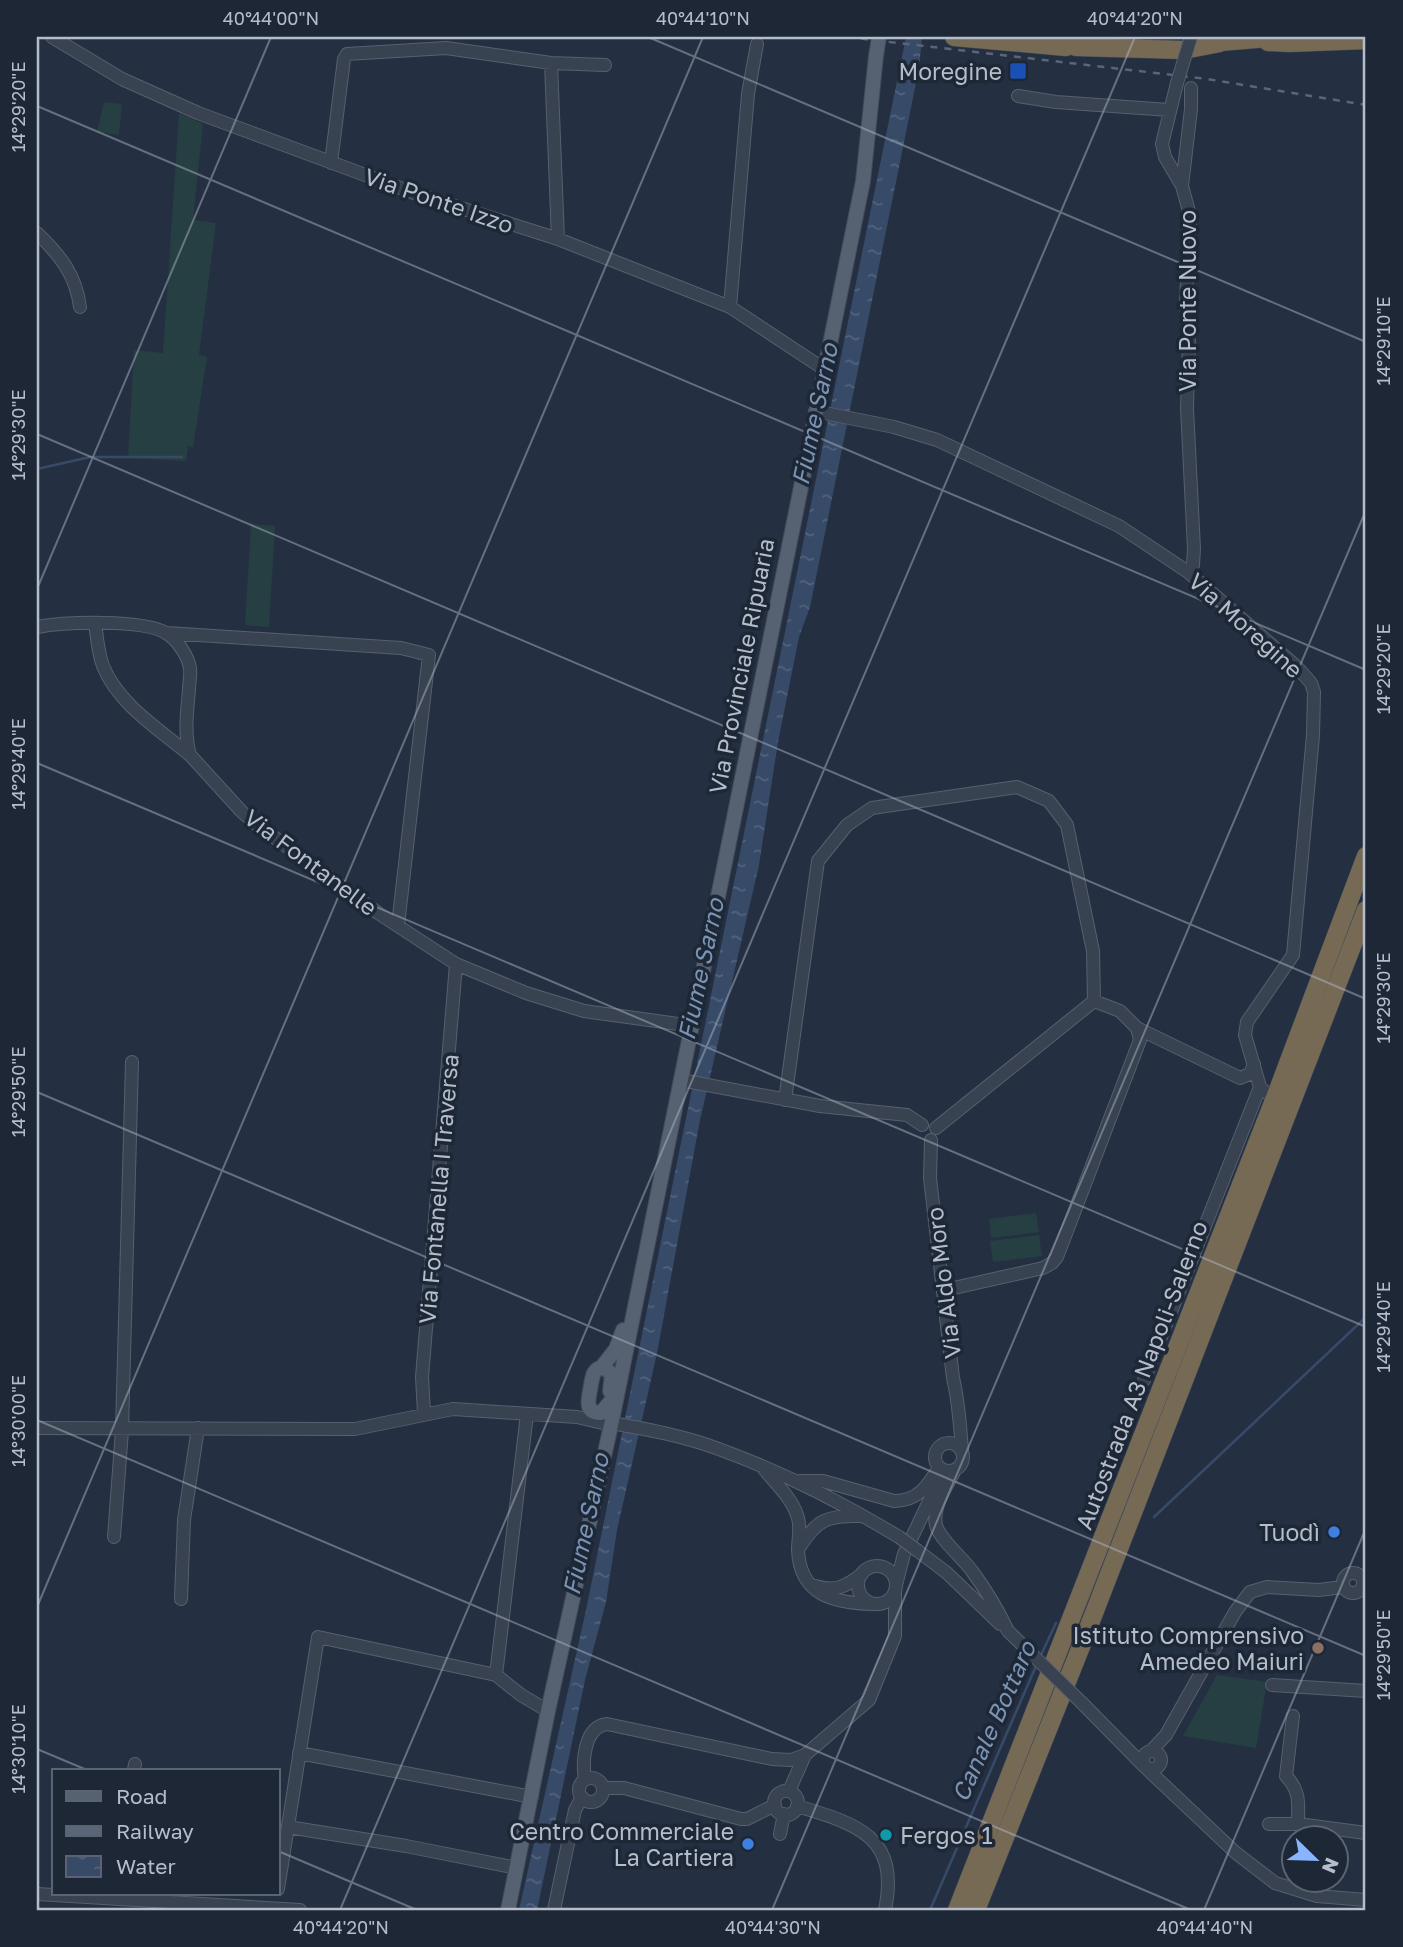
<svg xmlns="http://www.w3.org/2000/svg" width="1403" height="1947" font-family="'Golos Text',sans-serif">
  <defs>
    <pattern id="water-ripples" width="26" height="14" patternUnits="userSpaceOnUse" patternTransform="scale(1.75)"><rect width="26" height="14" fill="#374b69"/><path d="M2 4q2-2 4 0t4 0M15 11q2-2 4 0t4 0" fill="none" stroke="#52637d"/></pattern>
  </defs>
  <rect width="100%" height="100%" fill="#243041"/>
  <path fill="#263f42" d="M104 102 122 104 119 135 97 132Z
    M179 113 203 124 193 220 216 223 199 355 207 357 193 448 188 446 186 461 128 458 134 350 163 353Z
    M251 524 275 526 269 627 245 625Z
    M1036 1213 1039 1232 991 1238 989 1219Z
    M1039 1235 1042 1256 993 1262 990 1241Z
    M1217 1675 1267 1682 1256 1748 1183 1736Z"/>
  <path fill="url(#water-ripples)" d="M906 37H922L919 68 810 607 799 637 778 742 759 865 700 1120 657 1353 617 1530 606 1602 585 1680 537 1910H519L586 1610Z"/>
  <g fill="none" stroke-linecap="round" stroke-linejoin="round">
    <path stroke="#374b69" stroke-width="2.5" d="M37 469 90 457H182
      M1154 1517 1366 1317
      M1040 1657 1056 1623
      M930 1910 1036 1666"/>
    <defs>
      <path id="minor" d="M52 37 122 79 198 113 411 192 558 239 730 307 824 369
        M551 63 558 239
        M1177 83 1162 144 1165 157 1182 186 1190 215 1186 301 1189 341 1187 408 1194 549 1193 565 1188 572
        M1018 96 1056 102 1169 110
        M331 163 344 59 347 54 446 48 551 63 605 65
        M1182 186 1191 109V88
        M37 233C60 255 76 275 80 307
        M730 307 748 94 757 44
        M815 411 894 427 937 440 1119 526 1188 572 1297 667 1311 683 1314 692 1313 735 1293 955 1247 1022 1245 1035 1260 1087 1265 1092
        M95 623C97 637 98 653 103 666 118 704 160 730 190 755
        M37 627C64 622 143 619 166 633 177 639 188 656 190 668 191 675 189 683 189 690 187 712 184 734 190 755L242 812 256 824 378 913 456 964 526 993 584 1011 693 1026
        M167 633 401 648 429 655 398 925
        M1094 1001 1120 1011 1137 1028 1240 1078 1250 1074 1254 1064
        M681 1080 820 1106 907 1115 922 1125
        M785 1100 818 861 847 825 872 808 1017 787 1049 801 1067 825 1093 951 1094 1001 936 1128
        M931 1140 930 1178 953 1378C959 1403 960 1426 962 1450
        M945 1290 1043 1268 1052 1263 1057 1257 1140 1040 1137 1028
        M1144 1380 1260 1087
        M424 1413 422 1377 456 964
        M527 1414 496 1675 521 1695 548 1711
        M37 1428 355 1429 453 1409 577 1417 611 1425 617 1424C650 1430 684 1436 716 1448 780 1471 841 1502 899 1537
        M935 1457a14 14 0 1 1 28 0a14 14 0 1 1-28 0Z
        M764 1469C776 1484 793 1499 798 1518 801 1528 798 1540 798 1550 800 1596 835 1603 872 1604
        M955 1470C947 1485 932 1508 936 1525 939 1539 963 1558 972 1571 986 1590 998 1610 1008 1631
        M800 1481H823L894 1501C918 1501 928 1486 939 1467
        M114 1537 122 1430 132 1062
        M799 1548C817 1519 828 1515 861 1516
        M918 1551 947 1573 1000 1624
        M858 1585a19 19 0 1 1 38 0a19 19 0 1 1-38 0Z
        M1343 1583a10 10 0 1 1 20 0a10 10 0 1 1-20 0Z
        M896 1585 904 1554 941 1476
        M815 1586C834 1592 846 1587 862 1574
        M181 1599 184 1520 198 1428
        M1272 1685 1366 1691
        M1082 1703 1145 1767
        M1293 1716 1286 1776C1301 1792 1298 1803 1298 1824L1366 1833
        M1143 1760a9 9 0 1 1 18 0a9 9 0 1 1-18 0Z
        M1151 1751 1166 1735 1235 1612 1250 1592 1267 1587 1319 1590 1343 1587
        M299 1753 532 1797
        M1147 1769 1236 1853 1275 1883 1317 1896 1366 1900
        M134 1770 135 1764
        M579 1790a12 12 0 1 1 24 0a12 12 0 1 1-24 0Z
        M585 1780C582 1761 584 1727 607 1724L772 1759 791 1760 805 1755 869 1700 895 1636V1590
        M603 1788H624L741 1819H747L775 1805
        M789 1791 805 1755
        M774 1803a12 12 0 1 1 24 0a12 12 0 1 1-24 0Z
        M797 1806C857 1824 900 1836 885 1910
        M1269 1824H1298
        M288 1827 406 1846 517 1868
        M780 1834 784 1814
        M278 1889 318 1637 496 1675
        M37 1894 300 1910
        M554 1910 575 1810 582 1797"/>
      <path id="major" d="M601 1368 616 1349 623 1330
        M610 1391 612 1374 604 1368C599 1368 597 1368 594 1373 593 1374 591 1384 591 1385 589 1398 583 1413 601 1413L615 1396
        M508 1910 548 1711 611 1425 863 181 876 56"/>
      <path id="highway" d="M954 37 1066 47 1072 45 1077 40
        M1066 37 1076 47 1184 50 1220 43
        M1268 42 1289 43 1366 40
        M1208 43 1281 37
        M957 1910 1278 1090 1366 856
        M976 1910 1084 1639 1366 910"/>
    </defs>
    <use href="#minor" stroke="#56606e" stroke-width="14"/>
    <use href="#major" stroke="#424b5a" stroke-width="16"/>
    <use href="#highway" stroke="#434d5b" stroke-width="19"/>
    <use href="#minor" stroke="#384251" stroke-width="12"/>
    <use href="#major" stroke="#566171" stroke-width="14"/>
    <use href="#highway" stroke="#776a55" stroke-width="18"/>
    <path stroke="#5a6678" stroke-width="2.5" stroke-dasharray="7 7" stroke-linecap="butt" d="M847 37 1207 79 1366 105"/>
    <defs>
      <path id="minor-bridge" d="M1177 83 1191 37
        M899 1537 918 1551
        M1008 1631 1082 1703"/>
      <path id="major-bridge" d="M876 56 879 37"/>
    </defs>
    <use href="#minor-bridge" stroke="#56606e" stroke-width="14" stroke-linecap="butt"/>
    <use href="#major-bridge" stroke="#424b5a" stroke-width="16" stroke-linecap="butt"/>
    <use href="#minor-bridge" stroke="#384251" stroke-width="12"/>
    <use href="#major-bridge" stroke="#566171" stroke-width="14"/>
  </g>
  <path fill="none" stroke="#b5bdcb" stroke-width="2" stroke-opacity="0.45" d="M648 37 1366 342M37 106 1366 670M37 434 1366 999M37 589 271 37M37 763 1366 1327M37 1092 1366 1656M37 1420 1191 1910M37 1607 703 37M37 1749 87 1770M278 1851 417 1910M340 1910 1135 37M772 1910 1366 510M1204 1910 1366 1528"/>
  <rect fill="#1a4fb4" stroke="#1d2736" stroke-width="2.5" x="1009" y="62" width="18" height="18" rx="3.5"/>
  <g fill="#3f7fe0" stroke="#1d2736" stroke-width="2.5">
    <circle cx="1334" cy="1532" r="7"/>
    <circle cx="748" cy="1844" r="7"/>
  </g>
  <circle fill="#8d6e63" stroke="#1d2736" stroke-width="2.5" cx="1318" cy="1648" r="7"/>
  <circle fill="#0f9aa8" stroke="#1d2736" stroke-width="2.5" cx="886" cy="1835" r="7"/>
  <g text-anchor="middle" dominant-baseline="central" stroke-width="7" stroke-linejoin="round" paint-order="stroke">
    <g font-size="23" fill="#b5bdcb" stroke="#1d2736" text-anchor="end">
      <text x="1002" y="71">Moregine</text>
      <text x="1320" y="1532">Tuodì</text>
      <text x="1304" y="1635">Istituto Comprensivo<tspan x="1304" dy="26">Amedeo Maiuri</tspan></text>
      <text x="734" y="1831">Centro Commerciale<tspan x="734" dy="26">La Cartiera</tspan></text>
      <text x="900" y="1835" text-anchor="start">Fergos 1</text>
    </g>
    <g font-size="23" fill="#b5bdcb" stroke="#1d2736">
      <text transform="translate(439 200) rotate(19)">Via Ponte Izzo</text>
      <text transform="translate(1187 301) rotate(-90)">Via Ponte Nuovo</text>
      <text transform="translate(1246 625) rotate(42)">Via Moregine</text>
      <text transform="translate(741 666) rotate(-79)">Via Provinciale Ripuaria</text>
      <text transform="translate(311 862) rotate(37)">Via Fontanelle</text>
      <text transform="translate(438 1189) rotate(-85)">Via Fontanella I Traversa</text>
      <text transform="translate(943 1283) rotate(-97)">Via Aldo Moro</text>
      <text transform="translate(1141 1375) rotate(-69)">Autostrada A3 Napoli-Salerno</text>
    </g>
    <g font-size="24" font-style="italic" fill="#7b93b4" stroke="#1d2736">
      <text transform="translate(814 414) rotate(-78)">Fiume Sarno</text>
      <text transform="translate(700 969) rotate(-78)">Fiume Sarno</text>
      <text transform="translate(585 1524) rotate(-78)">Fiume Sarno</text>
      <text transform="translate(993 1721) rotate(-66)">Canale Bottaro</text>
    </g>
  </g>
  <rect width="1403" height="1947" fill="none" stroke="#1d2736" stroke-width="77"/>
  <rect x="52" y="1769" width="228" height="126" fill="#1d2736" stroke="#5a6372" stroke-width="2"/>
  <rect x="66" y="1791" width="35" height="10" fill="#566171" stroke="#5a6372" stroke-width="2"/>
  <text x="116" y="1804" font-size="21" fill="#b5bdcb">Road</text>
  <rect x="66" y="1826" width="35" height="10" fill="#5a6678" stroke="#5a6372" stroke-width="2"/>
  <text x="116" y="1839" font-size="21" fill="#b5bdcb">Railway</text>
  <rect x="66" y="1856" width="35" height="21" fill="url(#water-ripples)" stroke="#5a6372" stroke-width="2"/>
  <text x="116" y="1874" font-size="21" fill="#b5bdcb">Water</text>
  <g transform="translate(1315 1859) rotate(113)"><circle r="33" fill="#1d2736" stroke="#5a6372" stroke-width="2"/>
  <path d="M0-5L12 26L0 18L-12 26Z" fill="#88b5fd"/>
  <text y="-10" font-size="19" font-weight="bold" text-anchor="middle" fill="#b5bdcb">N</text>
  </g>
  <rect x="38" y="38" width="1326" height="1871" fill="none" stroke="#b5bdcb" stroke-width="2.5"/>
  <g font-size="18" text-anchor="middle" fill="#b5bdcb">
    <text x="271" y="25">40°44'00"N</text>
    <text x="703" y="25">40°44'10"N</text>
    <text x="1135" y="25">40°44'20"N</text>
    <text transform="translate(19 107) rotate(-90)" y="6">14°29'20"E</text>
    <text transform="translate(1384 341) rotate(-90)" y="6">14°29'10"E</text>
    <text transform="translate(19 435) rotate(-90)" y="6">14°29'30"E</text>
    <text transform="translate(1384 669) rotate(-90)" y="6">14°29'20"E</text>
    <text transform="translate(19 764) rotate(-90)" y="6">14°29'40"E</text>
    <text transform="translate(1384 998) rotate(-90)" y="6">14°29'30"E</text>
    <text transform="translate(19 1092) rotate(-90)" y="6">14°29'50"E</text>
    <text transform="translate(1384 1327) rotate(-90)" y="6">14°29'40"E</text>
    <text transform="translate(19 1421) rotate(-90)" y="6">14°30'00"E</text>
    <text transform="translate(1384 1655) rotate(-90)" y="6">14°29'50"E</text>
    <text transform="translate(19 1749) rotate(-90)" y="6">14°30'10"E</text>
    <text x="341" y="1934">40°44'20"N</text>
    <text x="773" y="1934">40°44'30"N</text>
    <text x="1205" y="1934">40°44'40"N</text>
  </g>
</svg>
